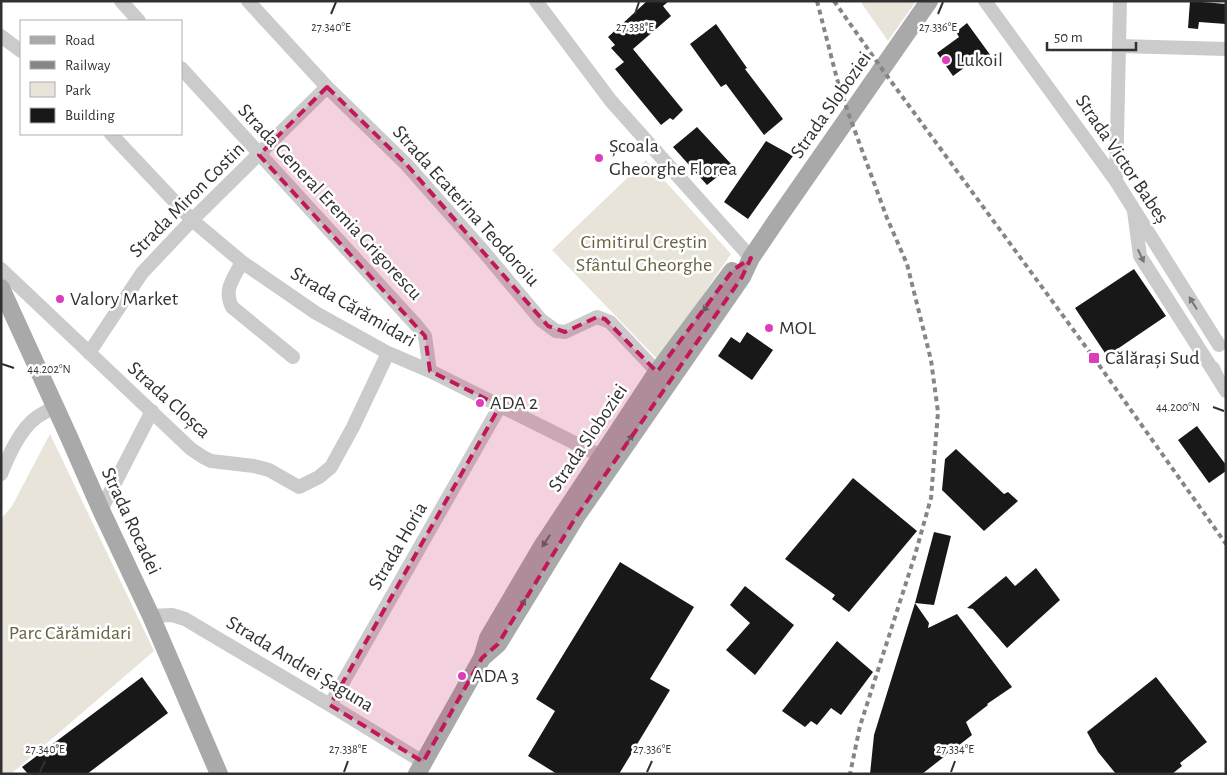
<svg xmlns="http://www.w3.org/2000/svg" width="1227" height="775" font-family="'Alegreya Sans',sans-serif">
  <rect width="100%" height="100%" fill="#fff"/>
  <path fill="#e8e4da" d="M860 1H916L888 41Z
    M646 160 731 254 658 360 552 250Z
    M50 434 154 651 11 774H1V519L12 506Z"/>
  <path fill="#181818" d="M647 1H669L663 6 671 16 633 49 683 110 673 120 670 118 661 125 615 69 624 62 611 48 615 45 608 37Z
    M1190 1 1226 4V24L1199 22 1198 29 1188 28Z
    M967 23 991 56 980 64 976 59 953 76 937 53 959 37 956 32Z
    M716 24 747 68 745 69 783 119 764 135 726 84 721 87 690 44Z
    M697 127 732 165 707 185 673 147Z
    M766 141 793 156 748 219 724 202Z
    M1134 269 1166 316 1107 356 1075 308Z
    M747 332 773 350 752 380 718 356 731 337 740 343Z
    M1197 426 1226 465V471L1209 483 1178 440Z
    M956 449 1004 494 1008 492 1018 501 984 531 942 490 945 459Z
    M853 478 917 531 849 612 832 599 835 595 785 559Z
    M934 532 951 536 934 605 915 603Z
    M620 562 694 607 650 679 670 690 619 774H557L528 756 555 711 536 699Z
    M1036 568 1060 600 1007 648 973 609 967 608 1006 576 1015 586Z
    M745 586 794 625 755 675 726 650 750 623 730 605Z
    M915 603 929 623 928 628 957 614 1012 687 987 704 988 705 966 722 972 735 922 774H870L874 735Z
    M837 641 873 672 841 715 831 708 817 725 811 721 805 727 782 711Z
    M142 677 168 713 87 774H28L22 767Z
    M1156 677 1207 742 1180 763 1182 766 1172 774H1116L1098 752 1087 732Z"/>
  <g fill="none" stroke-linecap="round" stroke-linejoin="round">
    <path stroke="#cbcbcb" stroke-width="14" d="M121 1 139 21
      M248 1 327 87 406 164 484 252 541 320 556 331 565 332 597 317 610 322 663 378
      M536 1 611 101 751 258
      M985 1 1116 181 1219 345
      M1 36 21 51
      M1119 46 1226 49
      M181 68 417 326 425 336 430 371
      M111 134 192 220 242 262 316 313 388 353 430 371 609 460
      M1116 181 1120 1
      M1134 211 1140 256 1216 375
      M242 262C234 278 223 289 232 307L293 357
      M1 269 191 449 203 457 211 461 254 466 269 470 299 487 319 477 331 467 353 427 388 353
      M89 353 142 273 192 220 327 87
      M1213 368 1216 375 1226 391
      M1 474C9 455 20 429 37 417 43 413 49 410 55 407
      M101 510 152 411
      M151 616 172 615 185 619 330 705 423 762
      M330 705 500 406"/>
    <path stroke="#a9a9a9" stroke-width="18" d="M1 288 69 437 101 510 151 616 219 774
      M482 658 498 644 576 517 742 277 751 258 776 221 929 1
      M417 774 482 658 488 638 541 548 657 372 732 271"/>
    <path stroke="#868686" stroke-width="4" stroke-dasharray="5 4" stroke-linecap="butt" d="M817 1 837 79 849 115 887 218 907 264 931 360 938 412 931 498 915 555 860 726 850 774
      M834 1 882 69 1094 358 1226 544"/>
  </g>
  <defs><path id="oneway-solid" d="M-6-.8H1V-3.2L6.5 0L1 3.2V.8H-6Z" transform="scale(1.25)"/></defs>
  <g fill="#767676">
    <use href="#oneway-solid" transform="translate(1141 256) rotate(65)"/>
    <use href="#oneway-solid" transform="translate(1193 303) rotate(-122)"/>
  </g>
  <g fill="#616161">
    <use href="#oneway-solid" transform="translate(707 306) rotate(127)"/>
    <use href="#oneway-solid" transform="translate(629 440) rotate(-55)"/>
    <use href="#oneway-solid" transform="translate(546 541) rotate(123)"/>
    <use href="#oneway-solid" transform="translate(522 605) rotate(-59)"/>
  </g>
  <path fill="#c2185b" fill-opacity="0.2" stroke="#c2185b" stroke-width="4" stroke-dasharray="10 6" stroke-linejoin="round" d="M327 87 406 164 548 326 565 332 597 317 605 319 657 372 733 270 751 258 742 277 576 517 498 644 482 658 423 762 330 705 500 406 430 371 425 336 259 155Z"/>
  <path fill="none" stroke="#313131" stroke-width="2" d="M331 14 336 2M635 14 639 2M938 14 943 2M2 364 14 368M1213 407 1224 411M40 772 45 761M344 772 348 761M647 772 652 761M951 772 955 761"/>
  <g fill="#dd3dbb" stroke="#fff" stroke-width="2">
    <circle cx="946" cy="60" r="5"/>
    <circle cx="599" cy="158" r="5"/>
    <circle cx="60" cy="299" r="5"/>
    <circle cx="769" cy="328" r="5"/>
    <rect x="1088" y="352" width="12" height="12" rx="2.5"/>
    <circle cx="480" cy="403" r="5"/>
    <circle cx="462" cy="676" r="5"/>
  </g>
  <g text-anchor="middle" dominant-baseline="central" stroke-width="5" stroke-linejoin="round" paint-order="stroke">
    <g font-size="20" fill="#313131" stroke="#fff" text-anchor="start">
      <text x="956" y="60">Lukoil</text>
      <text x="609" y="146">Școala<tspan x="609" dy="23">Gheorghe Florea</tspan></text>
      <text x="70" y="299">Valory Market</text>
      <text x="779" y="328">MOL</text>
      <text x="1105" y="358">Călărași Sud</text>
      <text x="490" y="403">ADA 2</text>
      <text x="472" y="676">ADA 3</text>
    </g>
    <g font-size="20" fill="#313131" stroke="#fff">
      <text transform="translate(831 105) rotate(-55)">Strada Sloboziei</text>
      <text transform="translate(1122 159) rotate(56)">Strada Victor Babeș</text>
      <text transform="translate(187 200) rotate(-45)">Strada Miron Costin</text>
      <text transform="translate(330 202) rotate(47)">Strada General Eremia Grigorescu</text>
      <text transform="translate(466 206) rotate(48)">Strada Ecaterina Teodoroiu</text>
      <text transform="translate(353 307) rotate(30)">Strada Cărămidari</text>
      <text transform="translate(169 400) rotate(42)">Strada Cloșca</text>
      <text transform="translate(588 438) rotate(-56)">Strada Sloboziei</text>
      <text transform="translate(131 521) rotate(65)">Strada Rocadei</text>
      <text transform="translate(398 546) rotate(-60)">Strada Horia</text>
      <text transform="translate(300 664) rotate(31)">Strada Andrei Șaguna</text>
    </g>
    <g font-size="20" fill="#6b6340" stroke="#fff">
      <text x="644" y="242">Cimitirul Creștin<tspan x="644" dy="23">Sfântul Gheorghe</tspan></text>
      <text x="70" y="633">Parc Cărămidari</text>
    </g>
  </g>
  <g font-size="12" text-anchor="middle" fill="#313131" stroke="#fff" stroke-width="5" stroke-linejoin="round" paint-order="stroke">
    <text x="331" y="31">27.340°E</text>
    <text x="635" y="31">27.338°E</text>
    <text x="938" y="31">27.336°E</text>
    <text x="49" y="373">44.202°N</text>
    <text x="1178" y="411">44.200°N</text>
    <text x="45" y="753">27.340°E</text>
    <text x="348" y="753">27.338°E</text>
    <text x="652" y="753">27.336°E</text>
    <text x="955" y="753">27.334°E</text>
  </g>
  <rect width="1227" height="775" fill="none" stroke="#313131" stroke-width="5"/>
  <rect x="20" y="20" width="162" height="115" fill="#ffffff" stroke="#adadad"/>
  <rect x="30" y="36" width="25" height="8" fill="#a9a9a9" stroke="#adadad"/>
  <text x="65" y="45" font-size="15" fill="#313131">Road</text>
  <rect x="30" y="61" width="25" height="8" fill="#868686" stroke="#adadad"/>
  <text x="65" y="70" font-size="15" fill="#313131">Railway</text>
  <rect x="30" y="82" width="25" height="15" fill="#e8e4da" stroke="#adadad"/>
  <text x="65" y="95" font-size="15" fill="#313131">Park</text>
  <rect x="30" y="108" width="25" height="15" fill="#181818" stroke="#adadad"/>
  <text x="65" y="120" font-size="15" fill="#313131">Building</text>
  <path d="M1047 42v8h89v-8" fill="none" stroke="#313131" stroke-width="2.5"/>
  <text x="1054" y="42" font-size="15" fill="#313131" stroke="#ffffff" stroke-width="4" paint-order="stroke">50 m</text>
</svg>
